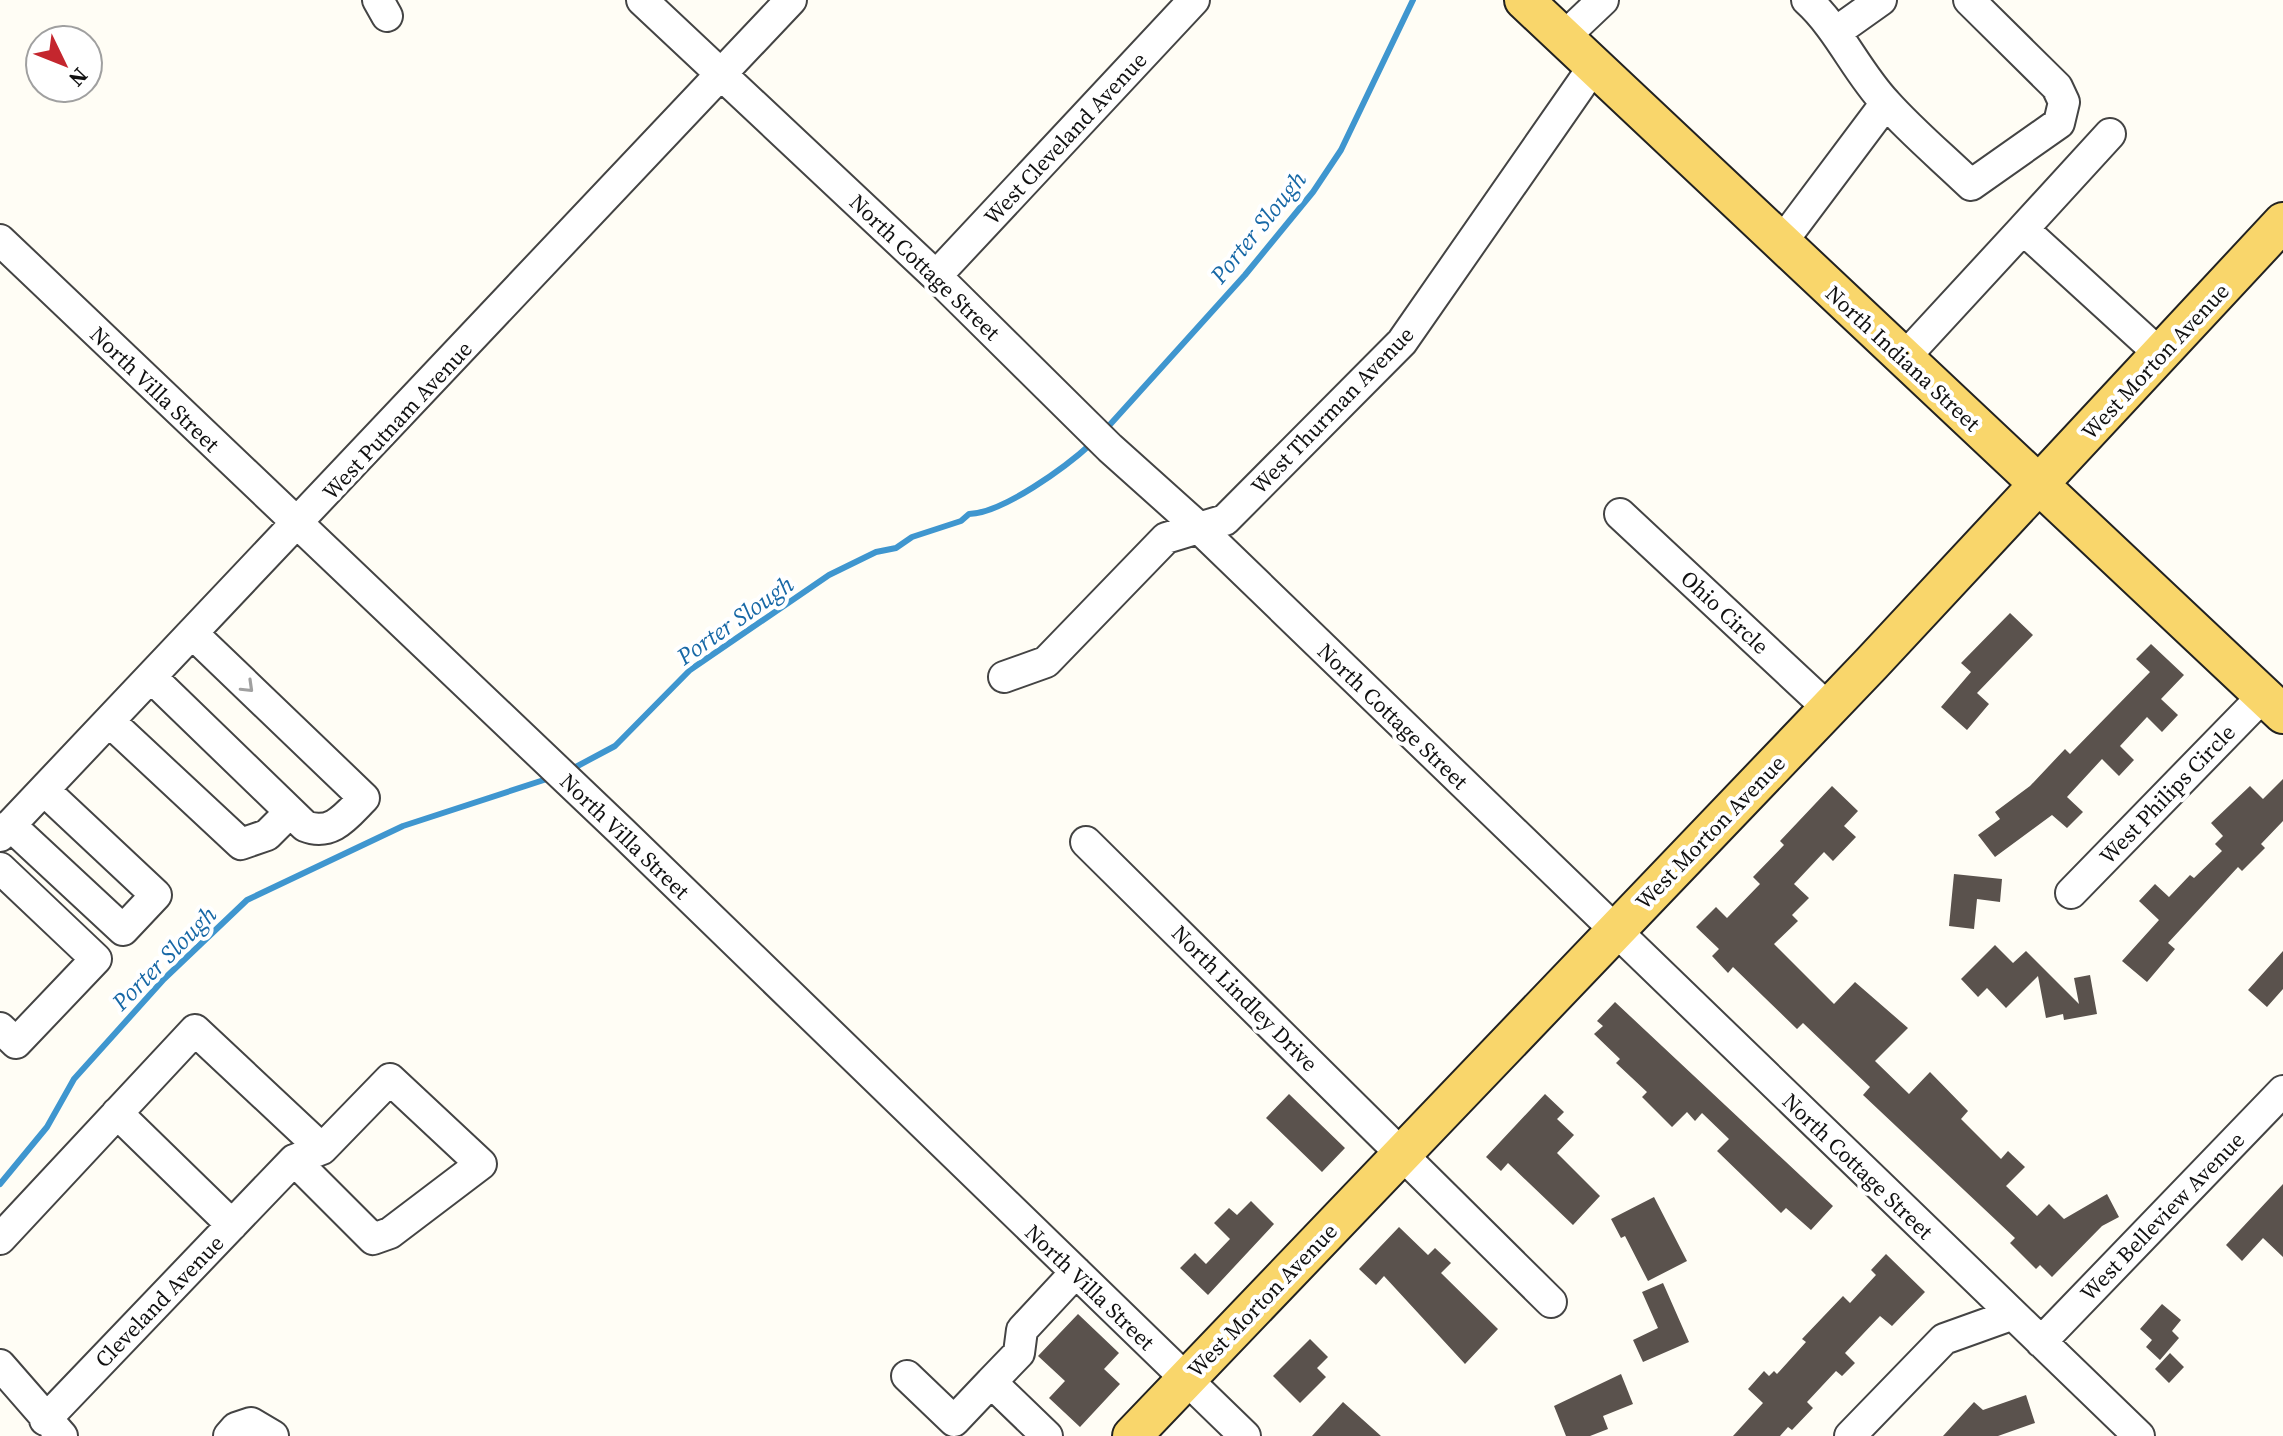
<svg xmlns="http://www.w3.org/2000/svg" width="2283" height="1436" font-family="'Source Serif 4',serif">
  <rect width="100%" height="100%" fill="#fffdf5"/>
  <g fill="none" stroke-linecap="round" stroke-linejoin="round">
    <path stroke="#3f96cf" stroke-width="6" d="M1106 429 1245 275 1313 192 1341 150 1413 0
      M570 770 615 746 690 670 829 575 876 552 896 548 912 537 961 521 969 514C1003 513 1066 467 1092 443
      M0 1184 47 1127 74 1079 164 979 247 900 403 826 553 777"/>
  </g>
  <path fill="#5a524d" d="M2010 613 2033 635 1977 693 1989 704 1967 730 1941 707 1971 672 1961 663Z
    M2151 644 2184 675 2161 699 2178 715 2162 732 2147 717 2120 746 2134 760 2119 776 2102 759 2067 797 2083 812 2067 828 2052 815 1995 857 1978 835 2000 819 1995 812 2030 786 2065 749 2070 754 2150 672 2136 659Z
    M2283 779V821L2261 844 2265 848 2242 871 2238 867 2168 943 2175 949 2147 982 2122 961 2159 920 2139 901 2155 884 2169 897 2190 875 2194 878 2222 851 2215 844 2223 836 2211 823 2250 786 2263 799Z
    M1832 786 1858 811 1844 826 1856 837 1833 861 1824 852 1794 884 1809 898 1792 915 1798 921 1774 944 1834 1004 1855 982 1908 1028 1875 1061 1909 1094 1930 1072 1968 1111 1961 1119 2001 1159 2008 1151 2025 1167 2006 1186 2037 1216 2049 1204 2064 1219 2107 1194 2119 1217 2102 1226 2052 1277 2040 1265 2036 1269 2010 1243 2015 1238 1863 1095 1870 1087 1803 1023 1797 1029 1733 967 1728 973 1712 956 1719 949 1696 927 1716 907 1727 918 1760 884 1753 877 1784 845 1780 841Z
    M1954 874 2002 879 2000 902 1977 899 1974 929 1949 926Z
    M1995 945 2013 963 2026 951 2079 1004 2074 978 2090 975 2097 1014 2064 1020 2063 1014 2046 1018 2038 976 2006 1008 1987 988 1978 997 1961 979Z
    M2283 951V989L2267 1007 2248 990Z
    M1615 1002 1833 1206 1811 1230 1786 1208 1781 1213 1717 1151 1729 1139 1702 1113 1695 1121 1687 1112 1672 1127 1642 1097 1647 1092 1616 1063 1620 1059 1594 1034 1603 1026 1597 1021Z
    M1289 1094 1345 1148 1322 1172 1266 1118Z
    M1545 1094 1564 1112 1557 1119 1574 1135 1557 1153 1600 1196 1573 1225 1508 1163 1501 1171 1486 1157Z
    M2283 1184V1257L2263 1238 2242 1261 2226 1245Z
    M1654 1197 1687 1261 1648 1281 1625 1236 1621 1238 1611 1219Z
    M1251 1201 1274 1224 1208 1295 1180 1268 1195 1253 1206 1264 1230 1239 1214 1223 1229 1208 1237 1215Z
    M1399 1227 1428 1255 1435 1248 1451 1263 1441 1273 1498 1329 1465 1364 1384 1276 1376 1285 1359 1269Z
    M1886 1254 1925 1292 1892 1326 1880 1316 1845 1353 1855 1363 1842 1376 1836 1371 1807 1402 1813 1408 1792 1430 1788 1427 1780 1436H1733L1763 1403 1748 1389 1764 1371 1769 1376 1774 1371 1777 1374 1806 1342 1802 1339 1843 1296 1850 1303 1876 1275 1871 1270Z
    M1663 1283 1689 1342 1643 1362 1633 1340 1658 1328 1642 1292Z
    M2162 1304 2181 1320 2172 1331 2179 1338 2160 1360 2146 1347 2152 1340 2140 1329Z
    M1078 1314 1119 1353 1104 1369 1120 1384 1080 1427 1049 1398 1065 1381 1038 1356Z
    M1310 1339 1328 1357 1317 1368 1326 1377 1300 1403 1273 1376Z
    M2170 1353 2184 1367 2169 1383 2155 1369Z
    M1621 1374 1633 1404 1603 1416 1608 1429 1590 1436H1566L1554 1406Z
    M2026 1395 2035 1423 1998 1436H1943L1974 1402 1983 1410Z
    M1343 1402 1381 1436H1312Z"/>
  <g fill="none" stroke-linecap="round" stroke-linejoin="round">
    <defs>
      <path id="minor" d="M378 0 387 16
        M642 0 936 276 1110 448 1197 526 2139 1436
        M1807 0C1839 29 1856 71 1886 103 1912 132 1943 158 1971 185L2059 123 2064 102 2057 87 1969 0
        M1836 32 1881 0
        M1564 37 1603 0
        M2023 229 2110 134
        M0 240 621 831 1245 1436
        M1781 243 1886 103
        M936 276 1194 0
        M1903 359 2023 229 2161 355
        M1620 514 1829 709
        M151 677 305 826C332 837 347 815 364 798L192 633
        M1004 677 1046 662 1166 538 1225 520 1402 342 1594 66
        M109 721 241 844 267 835 290 812
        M10 825 123 930 156 895 44 790
        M0 836 791 0
        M1086 842 1551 1302
        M0 868 96 959 16 1043 0 1028
        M2071 893 2264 695
        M117 1113 232 1225
        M0 1239 195 1030 322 1149
        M2041 1342 2283 1091
        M0 1365 62 1436
        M907 1376 954 1421 991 1382
        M45 1420 294 1160 322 1149 390 1079 481 1164 390 1233 373 1239 294 1160
        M229 1436 236 1428 251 1423 273 1436
        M1047 1436 991 1382 1019 1353 1022 1330 1076 1272
        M1850 1436 1944 1339 2011 1315"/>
      <path id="major" d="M1524 0 2283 714
        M1132 1436 1872 663 2283 222"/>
    </defs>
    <use href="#minor" stroke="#444" stroke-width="34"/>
    <use href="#major" stroke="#222" stroke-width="42"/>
    <use href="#minor" stroke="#fff" stroke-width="30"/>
    <use href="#major" stroke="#f9d66b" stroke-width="38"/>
  </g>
  <defs><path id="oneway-chevron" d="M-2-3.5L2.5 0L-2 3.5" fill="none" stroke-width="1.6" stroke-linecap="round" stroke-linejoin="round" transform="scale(2)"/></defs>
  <use stroke="#a0a0a0" href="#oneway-chevron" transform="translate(248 687) rotate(44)"/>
  <g text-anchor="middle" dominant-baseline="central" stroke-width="8" stroke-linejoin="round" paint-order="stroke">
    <g font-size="22" fill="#111" stroke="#fff">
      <text transform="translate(1065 138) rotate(-47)">West Cleveland Avenue</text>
      <text transform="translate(925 267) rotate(44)">North Cottage Street</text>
      <text transform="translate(1903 358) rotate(43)">North Indiana Street</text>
      <text transform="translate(2155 361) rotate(-47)">West Morton Avenue</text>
      <text transform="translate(155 389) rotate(44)">North Villa Street</text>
      <text transform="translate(1332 410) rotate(-46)">West Thurman Avenue</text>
      <text transform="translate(397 420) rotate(-47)">West Putnam Avenue</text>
      <text transform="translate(1725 612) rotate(43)">Ohio Circle</text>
      <text transform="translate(1393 716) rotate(44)">North Cottage Street</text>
      <text transform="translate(2167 794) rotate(-46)">West Philips Circle</text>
      <text transform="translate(1710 832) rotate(-46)">West Morton Avenue</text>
      <text transform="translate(625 836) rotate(44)">North Villa Street</text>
      <text transform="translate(1245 998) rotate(45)">North Lindley Drive</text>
      <text transform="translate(1858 1166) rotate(44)">North Cottage Street</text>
      <text transform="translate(2162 1216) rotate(-46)">West Belleview Avenue</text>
      <text transform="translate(1090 1287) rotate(44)">North Villa Street</text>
      <text transform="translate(1262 1300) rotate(-46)">West Morton Avenue</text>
      <text transform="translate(159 1301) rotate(-46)">Cleveland Avenue</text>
    </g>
    <g font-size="24" font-style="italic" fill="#1768a6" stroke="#fff">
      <text transform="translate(1258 227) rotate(-51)">Porter Slough</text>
      <text transform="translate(735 620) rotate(-35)">Porter Slough</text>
      <text transform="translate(164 958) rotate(-45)">Porter Slough</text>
    </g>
  </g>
  <g transform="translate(64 64) rotate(133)"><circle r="38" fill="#ffffff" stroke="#a0a0a0" stroke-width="2"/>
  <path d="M0-6L14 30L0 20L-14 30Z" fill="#c4262e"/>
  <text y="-12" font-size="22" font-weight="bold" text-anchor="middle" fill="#111111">N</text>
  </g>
</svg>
